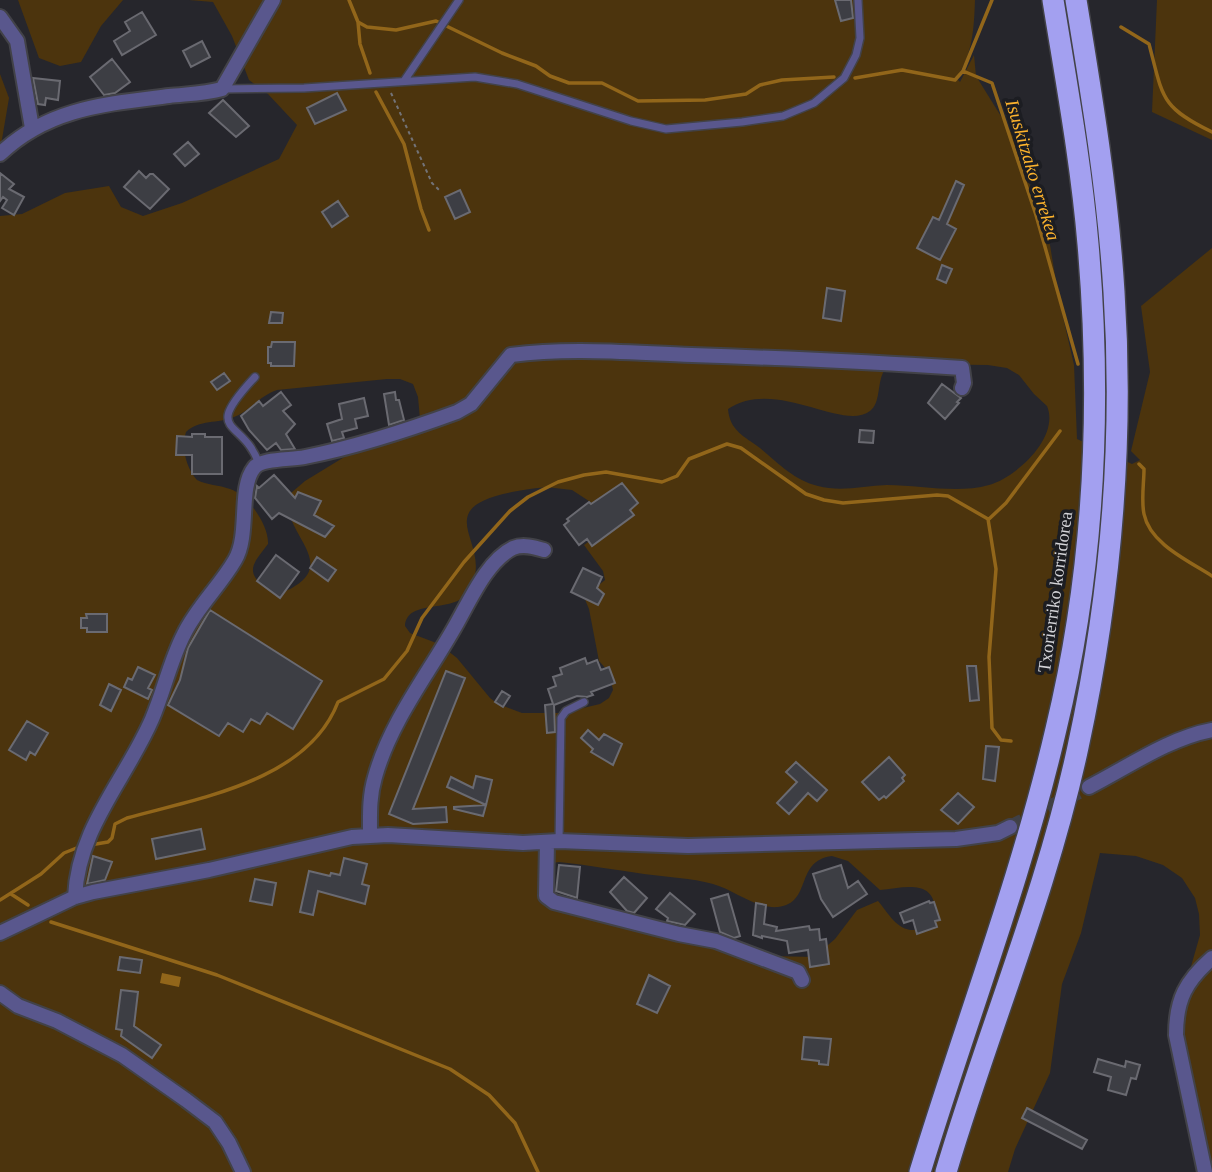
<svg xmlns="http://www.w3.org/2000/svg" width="1212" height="1172" font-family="'Times New Roman',serif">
  <rect width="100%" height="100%" fill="#26262c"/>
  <path fill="#4c340d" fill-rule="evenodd" d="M18 0H123L101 26 81 62 60 66 39 58Z
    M189 0H975C974 27 973 55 956 78L960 82 974 55 976 76 1012 134 1049 239 1059 300 1074 365 1077 439 1132 464 1140 460 1131 451 1150 372 1141 306 1212 248V1172H1204L1176 1061 1186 984 1200 935 1199 914 1195 898 1182 878 1163 865 1136 856 1100 853 1081 933 1062 984 1050 1073 1015 1149 1008 1172H0V216L22 214 65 193 109 186 121 207 143 216 182 203 279 159 297 125 268 94 249 80 232 36 213 2ZM907 364 988 365 1007 368 1019 375 1034 394 1047 406C1060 437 1017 477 989 485 957 494 920 485 887 485 864 486 840 492 818 486 794 480 778 463 760 448 744 436 730 431 728 409 776 377 842 432 870 411 881 403 877 382 884 371ZM387 379H400L413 384 418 397 420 419 359 448 305 481 291 493C290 500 288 508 290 515 297 541 329 565 295 586 287 592 279 593 269 590 243 572 253 564 268 544 269 525 248 495 230 489 219 485 207 485 197 480 186 467 181 448 186 432 199 419 218 424 234 417 250 411 259 396 277 390ZM546 487 572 490 592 503 606 499 602 532 584 545 603 571 605 580 584 597 589 609 599 661 609 672 613 690 609 698 600 704 562 713H522L498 704 490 698 457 658 439 644 410 633 405 626C407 598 453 614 467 593 504 541 404 503 546 487ZM832 856 848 861 880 890C902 888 933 878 935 909L921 929C899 935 890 915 878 901L857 910 835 939 814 957 769 956 549 894 552 863 559 862C588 865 616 870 644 874 667 877 691 878 713 884 735 890 755 909 778 907 813 903 794 861 832 856Z
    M1157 0H1212V140L1152 112Z
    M0 74 9 98 0 151Z"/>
  <path fill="#92661a" d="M162 973 181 977 179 987 160 983Z"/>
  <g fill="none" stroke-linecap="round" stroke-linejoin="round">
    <path stroke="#92661a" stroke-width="3.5" d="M349 0 358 22 367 27 396 30 436 21 502 53 536 66 550 76 569 83H602L638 101 705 100 746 94 760 85 782 80 834 77
      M358 22 360 44 370 73
      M1121 27 1149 44C1163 97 1160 107 1212 132
      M963 71 992 0
      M855 78 902 70 955 80 963 71 992 83 1036 215 1078 364
      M376 92 404 144 421 209 429 230
      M1139 464 1144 469C1144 483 1141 500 1144 514 1150 544 1189 561 1212 576
      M989 519 1006 503 1060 431
      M90 845 108 842 112 838 115 824 127 818C199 798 308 781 338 702L384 679 407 651 422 618 464 562 510 511 528 497 558 482 584 475 606 472 662 482 677 476 689 459 727 444 741 448 806 494 824 500 843 503 937 495 948 496 988 519 996 569 989 657 992 728 1001 740 1011 741
      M11 894 28 905
      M0 900 41 874 64 853 79 847
      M51 922 217 975 450 1069 489 1095 515 1123 538 1172"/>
  </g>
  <path fill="#3d3e44" stroke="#6a6a71" stroke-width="2" d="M835 0H851L853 18 841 21Z
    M142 12 156 35 122 55 114 41 130 31 125 22Z
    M202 41 210 57 191 67 183 51Z
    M112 59 130 82 115 93 104 95 90 77Z
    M33 78 60 81 58 100 46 98 45 105 38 104Z
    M337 93 346 110 315 124 307 108Z
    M223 100 249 126 236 137 209 113Z
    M188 142 199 154 185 166 174 154Z
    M139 171 146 178 150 174H153L169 189 150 209 124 187Z
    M0 173 14 184 9 189 24 197 14 215 2 208 7 200 3 197 0 201Z
    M956 181 964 185 947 224 956 229 940 260 917 248 933 217 939 220Z
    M460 190 470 212 455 219 445 197Z
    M338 201 348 216 332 227 322 212Z
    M942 265 952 269 946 283 937 279Z
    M827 288 845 291 841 321 823 318Z
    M271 312 283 313 282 323H269Z
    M272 342H295L294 366H271V363H268V347H271Z
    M224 373 230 381 217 390 211 382Z
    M942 384 961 398 957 402 959 403 945 419 928 403Z
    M281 392 291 405 283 411 295 424 286 434 295 449 281 450 276 443 267 450 249 430 241 416 259 401 263 406Z
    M395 392 396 400H399L404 420 389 425 384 394Z
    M364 398 368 416 355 419 357 428 342 432 344 438 332 441 327 424 342 419 339 404Z
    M860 430 874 431 873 443 859 442Z
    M192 434H205V437H222V474H192V455H176L177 436 192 437Z
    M274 475 295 498 298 492 321 501 314 515 334 526 325 537 279 513 272 519 255 498 257 486 259 488Z
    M622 483 638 503 630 510 634 515 592 546 587 539 579 545 564 525 569 521 567 519 589 502 591 504Z
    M276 555 299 572 280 598 257 581Z
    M317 557 336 570 328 581 310 568Z
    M583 568 602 577 597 588 604 594 598 605 571 592Z
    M210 610 322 681 293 729 267 713 260 724 251 719 243 732 228 723 219 736 168 705 180 680 188 648Z
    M86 614H107V632H87V628H81V618H87Z
    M585 658 587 664 597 660 601 670 609 667 615 683 591 692 593 695 587 697 577 696 554 705 555 732 547 733 545 705 553 704 548 689 556 686 553 677 562 674 560 668Z
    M967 666H976L979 700 970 701Z
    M138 667 155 675 148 688 152 690 148 699 124 687 128 678 132 680Z
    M446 671 465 678 413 809 446 807 447 822 413 824 389 814Z
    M109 684 121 690 111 711 100 705Z
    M502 691 510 696 503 707 495 702Z
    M27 721 48 733 35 755 30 752 26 760 9 750Z
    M588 730 599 740 604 734 622 744 613 765 591 752 593 749 581 738Z
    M986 746 999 747 995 781 983 779Z
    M889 757 905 775 902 778 904 781 886 798 884 796 879 800 862 782Z
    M796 762 827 790 817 801 808 793 789 814 777 803 797 782 786 772Z
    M476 776 492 780 486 805 447 787 451 777 473 788Z
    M958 793 974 807 958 824 941 810Z
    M486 805 483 816 454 809V807Z
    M201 829 205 849 156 859 152 839Z
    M93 856 112 862 105 880 87 884Z
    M344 858 367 864 362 884 369 886 365 904 318 891 313 915 300 912 309 871 330 876 331 873 340 875Z
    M559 865 580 867 577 898 556 891Z
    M841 865 848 888 858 881 867 894 833 917 821 899 813 874Z
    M624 877 647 898 634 913 627 911 610 892Z
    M255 879 276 883 272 905 250 901Z
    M670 893 695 914 685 925 667 921 668 918 656 909Z
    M728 894 740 936 734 938 720 932 711 899Z
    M929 901 930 903 934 902 940 920 935 921 937 927 917 934 913 920 904 923 900 913Z
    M756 903 766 905 764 924 777 927 776 931 809 926 810 930 819 929 820 940 826 939 829 964 810 967 808 950 789 953 787 941 762 936V938L753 935Z
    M120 957 142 960 140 973 118 970Z
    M649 975 670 986 657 1013 637 1004Z
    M121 990 138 992 134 1026 161 1045 152 1058 121 1036 122 1030 116 1029Z
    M804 1037 831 1039 828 1065 819 1064V1061L802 1059Z
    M1098 1059 1125 1067 1126 1061 1140 1065 1136 1079 1131 1078 1126 1095 1108 1090 1111 1077 1094 1072Z
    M1027 1108 1087 1140 1082 1149 1022 1118Z"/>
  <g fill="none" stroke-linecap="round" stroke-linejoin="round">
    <path stroke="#404046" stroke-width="14" stroke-dasharray="14 7" stroke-linecap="butt" d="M1010 827 1089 787"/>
    <defs>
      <path id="service" d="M404 81 459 0
        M223 89 304 88 475 77 517 84 631 121 666 129 742 122 783 116 814 103 844 78 856 55 860 38 858 0
        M255 377C200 436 243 417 259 464
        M559 841 561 718 566 711 584 702"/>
      <path id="minor" d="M0 17 17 41 32 128
        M0 154C48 108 106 104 169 96 187 94 205 94 222 89L273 0
        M1089 787C1128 767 1169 738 1212 730
        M370 836C370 816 369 797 375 777 390 723 426 677 453 630 468 605 486 561 513 548 523 544 534 547 544 550
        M547 842 546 896 554 902 679 934 716 941 798 972 802 980
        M75 897C78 828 126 779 152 719 164 691 170 661 184 634 197 607 220 586 235 560 250 535 238 488 254 468 261 458 292 460 305 457 356 447 408 430 457 412L471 404 511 355C571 347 632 353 692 355 782 358 872 362 962 368L964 383 962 388
        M0 933 75 897 93 892 209 870 352 837 388 835 523 843 559 841 688 846 956 839 998 833 1010 827
        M0 993 18 1006 57 1021 122 1055 186 1100 215 1122 229 1143 243 1172
        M1205 1172 1176 1035C1176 999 1186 981 1212 958"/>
      <path id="motorway" d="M920 1172C965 1024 1021 880 1056 729 1094 572 1102 405 1088 244 1081 162 1066 81 1053 0
        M946 1172C988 1030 1047 892 1078 747 1110 599 1124 444 1114 292 1108 194 1092 97 1076 0"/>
    </defs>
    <use href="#service" stroke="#424248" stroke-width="10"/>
    <use href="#minor" stroke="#424248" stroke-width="18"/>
    <use href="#motorway" stroke="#424248" stroke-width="24"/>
    <path stroke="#737378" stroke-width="2" stroke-dasharray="3.5 3.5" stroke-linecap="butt" d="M391 93 432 183 441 192"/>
    <use href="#service" stroke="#59578d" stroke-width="7"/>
    <use href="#minor" stroke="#59578d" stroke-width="14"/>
    <use href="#motorway" stroke="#a3a0f0" stroke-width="21"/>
  </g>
  <g text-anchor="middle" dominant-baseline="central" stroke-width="7" stroke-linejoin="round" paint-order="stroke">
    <g font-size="18" fill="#d4d4d8" stroke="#1c1d22">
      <text transform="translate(1055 592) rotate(-82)">Txorierriko korridorea</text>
    </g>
    <g font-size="19" font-style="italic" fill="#fdb32d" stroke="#1c1d22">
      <text transform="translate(1033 170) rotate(73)">Isuskitzako errekea</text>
    </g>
  </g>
</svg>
